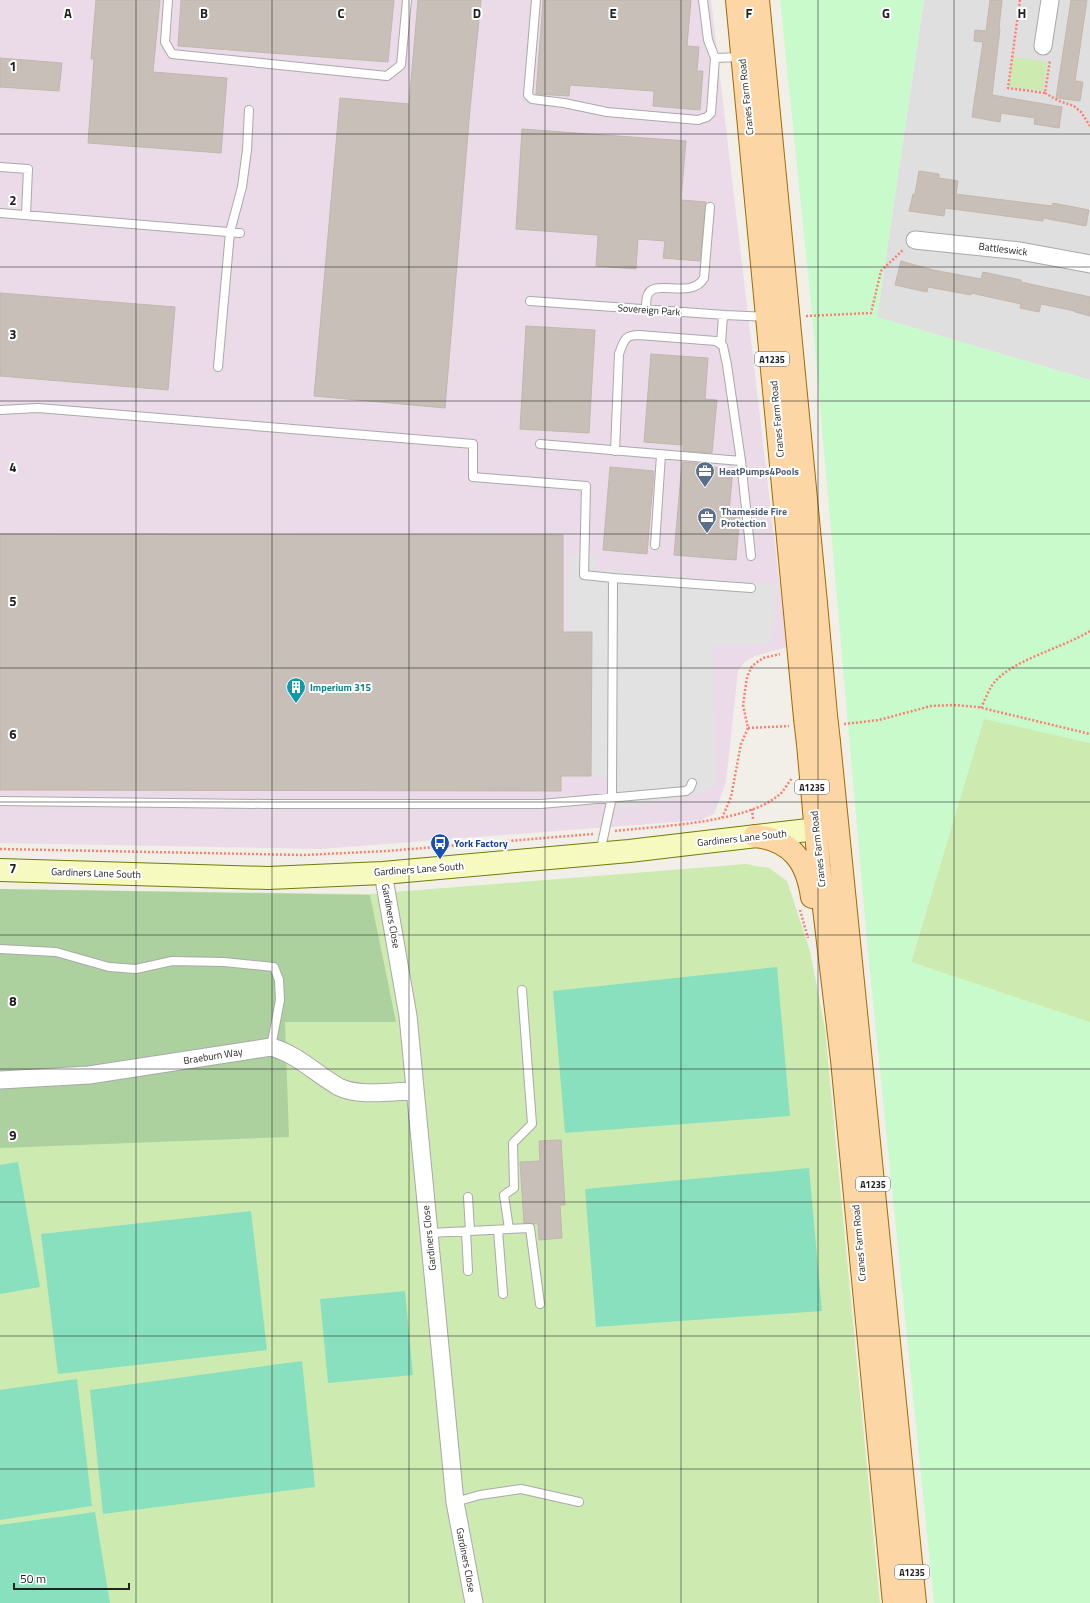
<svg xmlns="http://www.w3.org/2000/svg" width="1090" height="1603" font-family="'Titillium Web',sans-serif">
  <rect width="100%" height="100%" fill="#f2efe9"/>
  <path fill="#e0dfdf" d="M924 0H1090V380L877 317Z"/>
  <path fill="#ebdbe8" d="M0 0H711L787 647 755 656 745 662 738 671 726 782 714 814 701 820 320 849 0 843Z"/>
  <path fill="#cdebb0" d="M1013 57 1047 62 1043 91 1009 87Z
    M984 718 1090 743V1028L911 962Z
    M746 864 769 868 787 881 810 951 825 1029 880 1603H0V889L369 894Z"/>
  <path fill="#add19e" d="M0 889 370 895 396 1022H285L289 1137 0 1148Z"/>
  <path fill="#c8facc" d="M780 0H924L877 317 1090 380V743L984 719 911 962 1090 1022V1603H934L868 952 811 303Z"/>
  <path fill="#88e0be" d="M777 967 790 1116 565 1133 553 991Z
    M18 1162 40 1287 0 1294V1165Z
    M809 1168 822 1311 596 1327 585 1189Z
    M251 1211 267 1350 58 1374 41 1234Z
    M405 1291 413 1375 328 1383 320 1299Z
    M302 1361 315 1487 103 1514 90 1390Z
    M77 1379 92 1506 0 1520V1390Z
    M95 1512 110 1603H0V1525Z"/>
  <path fill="#e2e2e2" d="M569 556 598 557 596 569 777 585 771 644 713 645 715 785 698 793 619 809 604 778 591 776 592 632H568Z"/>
  <path fill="#c7bfb8" stroke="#c4b6ab" d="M96 0H160L153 72 227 78 221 153 88 143 94 59H91Z
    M181 0H394L388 62 178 46Z
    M418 0H481L470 109 445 408 314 396 340 98 409 104Z
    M543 0H691L687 46 699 47 697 71H703L700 110 653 106 654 91 570 85 569 96 536 94Z
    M990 0H1002L999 28 1000 29 992 95 1062 107 1059 128 1034 124 1035 118 1001 113 1000 122 972 117 983 42 974 41 975 30 986 31Z
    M1071 0H1087L1075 81 1083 82 1080 101 1056 98Z
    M0 58 62 63 59 91 0 87Z
    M522 129 686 141 681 200 706 202 700 261 663 258 665 241 638 239 636 269 596 266 598 235 516 229Z
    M919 171 939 174V178L958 181 956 194 1052 206 1053 203 1089 210 1086 226 1043 218V221L945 208 944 216 909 211 913 194H915Z
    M901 261 933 270 981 279 983 272 1021 280V282L1090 297V316L1075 312V311L1041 304 1039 312 1020 308 1021 304 971 293V295L928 287 927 292 895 285Z
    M0 293 175 307 168 390 0 376Z
    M526 326 595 330 589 433 520 429Z
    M651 354 708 358 705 399 717 400 712 453 683 451V445L644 442Z
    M682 462 712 464 711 467 733 469 729 512 740 513 736 560 674 555Z
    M610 467 654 471 647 554 603 550Z
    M0 534 563 535V632H592L591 776H561V791L0 790Z
    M561 1140 565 1205H560L562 1238 539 1240 538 1224 524 1223 520 1162 540 1161 539 1141Z"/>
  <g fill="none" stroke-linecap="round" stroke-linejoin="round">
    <defs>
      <path id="lane" d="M168 0 165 42 172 54 387 76 401 65 407 0
        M536 0 528 95 532 99 564 103 607 112 698 120 707 117 711 113 715 58 708 40 703 0
        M715 58 741 57
        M0 167 28 169 26 215
        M0 213 240 233
        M530 301 725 315 767 317
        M646 310C646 306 646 301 647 297 652 276 691 301 704 278L710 207
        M721 344 723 315
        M218 367 230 232 242 187 247 150 249 110
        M0 410 38 408 473 444V477L586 486 584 575 613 578 612 797 600 853
        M540 444 741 461
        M615 451 619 354C624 341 624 335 639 335L716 341 723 346 727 365 741 461 751 556
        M655 545 661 455
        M613 578 751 588
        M0 801 266 804H541L686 791 690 788 692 783
        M0 949 56 952 109 967 136 969 172 961 224 962 274 967 279 980 280 1000 271 1047
        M468 1197 470 1231
        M509 1229 504 1195 514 1188 513 1143 532 1124 522 990
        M498 1230 503 1294
        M466 1231 468 1271
        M429 1233 530 1228 540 1304
        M455 1502 480 1495 521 1489 579 1502"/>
      <path id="street" d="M1043 46 1050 0
        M915 240 1020 251 1090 264
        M383 873 408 1016 455 1502 474 1603
        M0 1080 89 1075 271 1047C297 1054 316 1074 339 1087 358 1097 394 1091 415 1091"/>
      <path id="secondary" d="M0 870 268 878 383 873 629 851 834 827"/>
      <path id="primary" d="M737 0 805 718
        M758 0 816 603 826 715
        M829 742 915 1603
        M808 744 819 866 842 1060 894 1603
        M755 836C792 840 807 862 812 897"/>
    </defs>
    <use href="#lane" stroke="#a9a9a9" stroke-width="10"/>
    <use href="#street" stroke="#a9a9a9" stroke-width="19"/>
    <use href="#secondary" stroke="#707d05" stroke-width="24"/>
    <use href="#primary" stroke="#a06b00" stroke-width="24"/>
    <path stroke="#fa8072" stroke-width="2.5" stroke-dasharray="2 2" stroke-linecap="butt" d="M1020 0 1008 88 1045 93 1050 60
      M1045 93 1059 101 1074 106 1081 112 1090 126
      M806 316 871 313 881 271 904 249
      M981 708C985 700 988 691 993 684 1011 660 1063 648 1090 631
      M844 724 879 720 931 706 954 705 978 707 1090 734
      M748 728 789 726
      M752 809 753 819
      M722 818 731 797 741 744 748 728 743 705 747 677 752 666 763 658 780 654
      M615 831C659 826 746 823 779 795 784 791 788 783 792 778
      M0 849 303 855 387 851 593 834
      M800 910 808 938"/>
    <use href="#lane" stroke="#fff" stroke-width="8"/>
    <use href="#street" stroke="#fff" stroke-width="17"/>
    <use href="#secondary" stroke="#f7fabf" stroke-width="22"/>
    <use href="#primary" stroke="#fcd6a4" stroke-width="22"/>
    <defs>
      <path id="primary-bridge" d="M826 715 829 742
        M805 718 808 744"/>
    </defs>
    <use href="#primary-bridge" stroke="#a06b00" stroke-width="24" stroke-linecap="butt"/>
    <use href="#primary-bridge" stroke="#fcd6a4" stroke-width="22"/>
  </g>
  <path fill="none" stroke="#222" stroke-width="1" stroke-opacity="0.55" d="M136 0V1603M272 0V1603M409 0V1603M545 0V1603M681 0V1603M818 0V1603M954 0V1603M0 134H1090M0 267H1090M0 401H1090M0 534H1090M0 668H1090M0 802H1090M0 935H1090M0 1069H1090M0 1202H1090M0 1336H1090M0 1469H1090"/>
  <defs>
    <symbol id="office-pin" viewBox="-11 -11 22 30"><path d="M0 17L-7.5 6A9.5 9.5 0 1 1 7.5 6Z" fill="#5c6f8a" stroke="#fff"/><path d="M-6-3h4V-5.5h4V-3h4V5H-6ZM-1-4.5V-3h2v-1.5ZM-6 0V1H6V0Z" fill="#fff"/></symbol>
    <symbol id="building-pin" viewBox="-11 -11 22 30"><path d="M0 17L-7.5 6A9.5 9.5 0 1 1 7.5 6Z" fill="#0f9aa8" stroke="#fff"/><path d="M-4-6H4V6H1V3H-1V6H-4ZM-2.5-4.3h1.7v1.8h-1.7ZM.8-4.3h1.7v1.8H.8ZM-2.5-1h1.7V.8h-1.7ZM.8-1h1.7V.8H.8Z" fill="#fff"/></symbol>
    <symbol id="bus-pin" viewBox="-11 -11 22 30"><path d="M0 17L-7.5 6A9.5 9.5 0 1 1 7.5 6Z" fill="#1a4fb4" stroke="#fff"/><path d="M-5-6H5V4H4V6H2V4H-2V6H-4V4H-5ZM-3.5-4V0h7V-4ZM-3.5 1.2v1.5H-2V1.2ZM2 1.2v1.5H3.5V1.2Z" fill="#fff"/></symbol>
  </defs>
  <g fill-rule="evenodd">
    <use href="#office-pin" x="694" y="460" width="22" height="30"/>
    <use href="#office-pin" x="696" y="506" width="22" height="30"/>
    <use href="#building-pin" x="285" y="676" width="22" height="30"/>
    <use href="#bus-pin" x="429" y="832" width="22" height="30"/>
  </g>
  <g text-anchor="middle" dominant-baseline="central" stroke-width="4" stroke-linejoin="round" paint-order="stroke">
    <g fill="#fff" stroke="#646464" stroke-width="1">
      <rect x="755" y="352" width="34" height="14" rx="3"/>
      <rect x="795" y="780" width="34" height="14" rx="3"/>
      <rect x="856" y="1177" width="34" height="14" rx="3"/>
      <rect x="895" y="1565" width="34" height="14" rx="3"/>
    </g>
    <g font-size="9" font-weight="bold" fill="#222">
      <text x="772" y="359">A1235</text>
      <text x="812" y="787">A1235</text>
      <text x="873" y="1184">A1235</text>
      <text x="912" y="1572">A1235</text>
    </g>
    <g font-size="10" fill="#222" stroke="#fff">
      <text transform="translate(746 97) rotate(-96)">Cranes Farm Road</text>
      <text transform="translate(1003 249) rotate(7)">Battleswick</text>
      <text transform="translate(649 310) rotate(4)">Sovereign Park</text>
      <text transform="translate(777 419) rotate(-95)">Cranes Farm Road</text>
      <text transform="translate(742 838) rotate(-6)">Gardiners Lane South</text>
      <text transform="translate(818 849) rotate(-96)">Cranes Farm Road</text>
      <text transform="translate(419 869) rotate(-4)">Gardiners Lane South</text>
      <text transform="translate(96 873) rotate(2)">Gardiners Lane South</text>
      <text transform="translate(391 916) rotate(80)">Gardiners Close</text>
      <text transform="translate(213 1056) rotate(-9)">Braeburn Way</text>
      <text transform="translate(429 1238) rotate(-96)">Gardiners Close</text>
      <text transform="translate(859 1243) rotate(-95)">Cranes Farm Road</text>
      <text transform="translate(466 1560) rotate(79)">Gardiners Close</text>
    </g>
    <g font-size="10" font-weight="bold" fill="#4e5e75" stroke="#fff" text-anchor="start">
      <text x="719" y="471">HeatPumps4Pools</text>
      <text x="721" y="511">Thameside Fire<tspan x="721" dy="12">Protection</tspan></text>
    </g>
    <g font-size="10" font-weight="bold" fill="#0d838f" stroke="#fff" text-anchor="start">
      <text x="310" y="687">Imperium 315</text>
    </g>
    <g font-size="10" font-weight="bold" fill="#164399" stroke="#fff" text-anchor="start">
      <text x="454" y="843">York Factory</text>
    </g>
  </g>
  <g font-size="13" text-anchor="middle" font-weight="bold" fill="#222" stroke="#fff" stroke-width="4" stroke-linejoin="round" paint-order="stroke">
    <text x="68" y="18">A</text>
    <text x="204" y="18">B</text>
    <text x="341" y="18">C</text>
    <text x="477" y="18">D</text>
    <text x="613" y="18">E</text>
    <text x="749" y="18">F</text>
    <text x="886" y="18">G</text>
    <text x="1022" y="18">H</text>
    <text x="13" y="71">1</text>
    <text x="13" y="205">2</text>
    <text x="13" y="339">3</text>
    <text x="13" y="472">4</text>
    <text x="13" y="606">5</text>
    <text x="13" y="739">6</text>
    <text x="13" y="873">7</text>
    <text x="13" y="1006">8</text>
    <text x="13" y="1140">9</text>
  </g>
  <path d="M14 1583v6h115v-6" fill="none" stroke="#222222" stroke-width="2"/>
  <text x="20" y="1583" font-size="12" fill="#222222" stroke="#ffffff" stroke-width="3" paint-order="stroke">50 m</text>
</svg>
